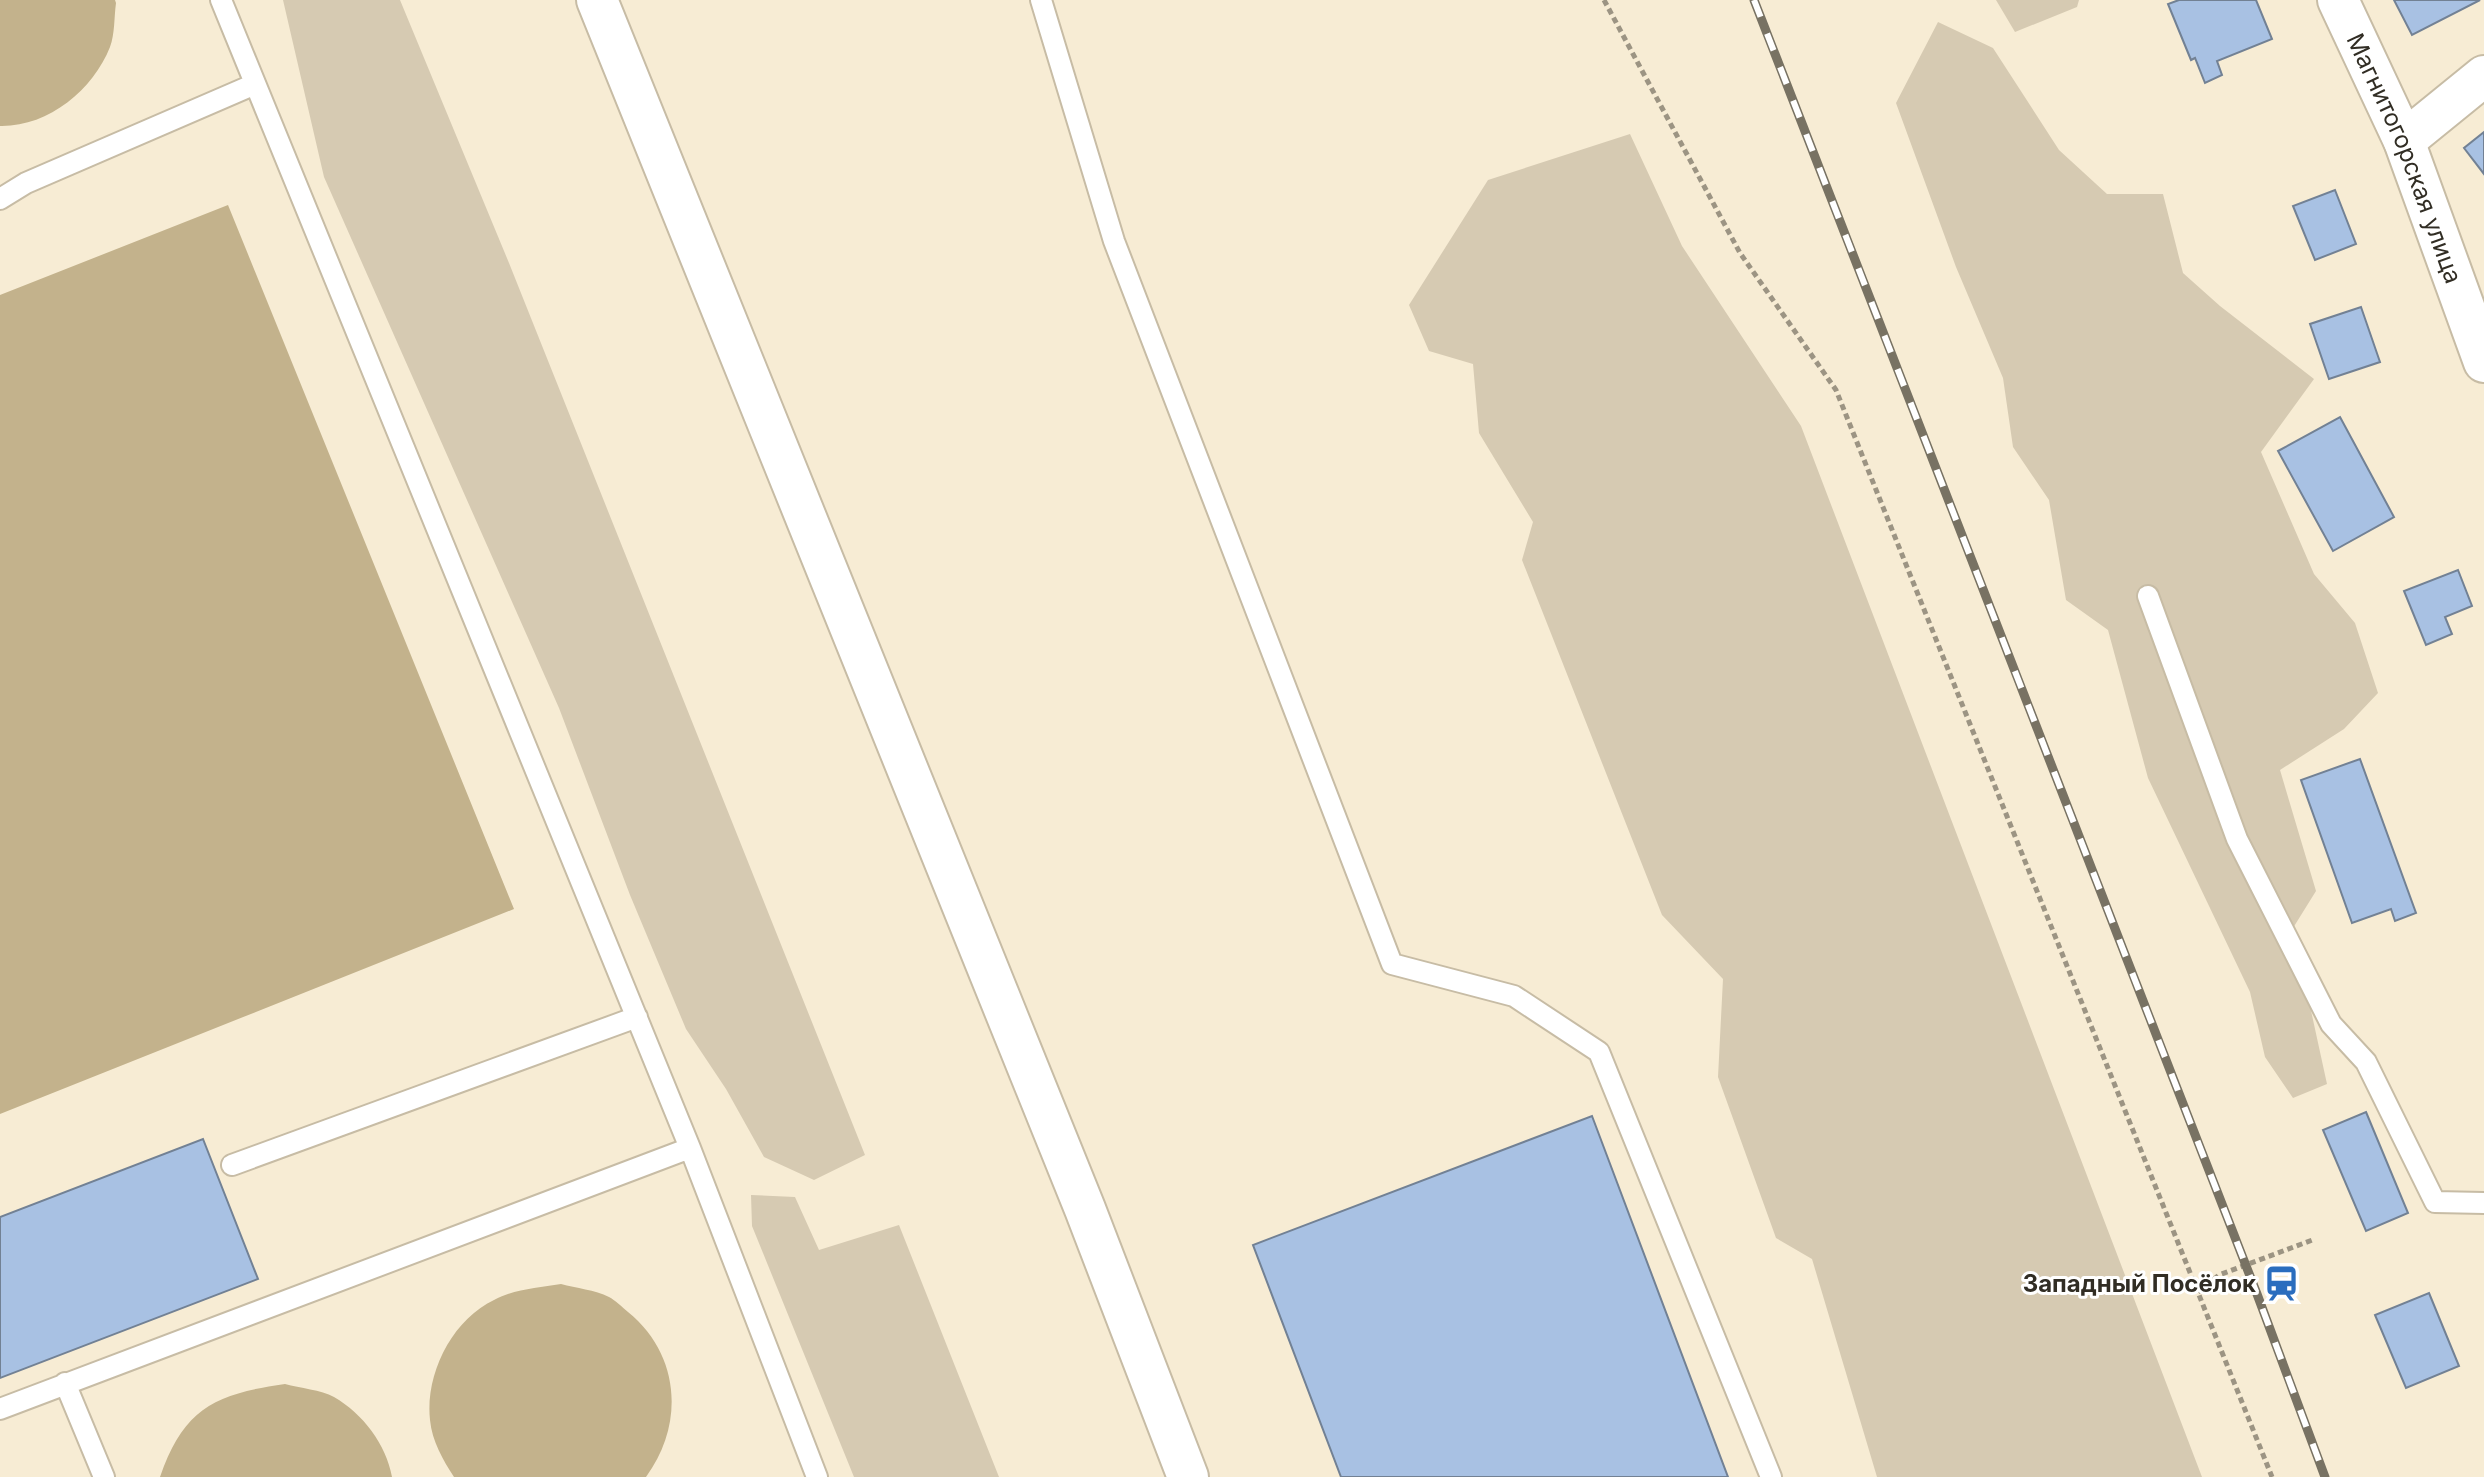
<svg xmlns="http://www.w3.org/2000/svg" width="2484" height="1477" font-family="Inter,sans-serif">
  <rect width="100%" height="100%" fill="#f7ecd4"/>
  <path fill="#d6cab2" d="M283 0H400L509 263 865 1155 814 1180 764 1157 726 1089 686 1029 630 895 559 708 324 177Z
    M1996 0H2079L2077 7 2015 32Z
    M1938 22 1993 48 2059 150 2107 194H2163L2183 273 2220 306 2314 379 2261 452 2314 574 2355 623 2378 693 2344 729 2280 770 2316 891 2293 928 2327 1084 2293 1098 2265 1057 2250 992 2148 778 2108 630 2066 600 2049 500 2013 447 2003 378 1956 267 1896 103Z
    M1630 134 1682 246 1801 426 2202 1477H1877L1812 1259 1776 1238 1718 1077 1723 979 1662 915 1522 560 1533 522 1479 433 1473 364 1429 351 1409 305 1488 180Z
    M751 1195 795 1197 819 1250 899 1225 999 1477H854L752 1226Z"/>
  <path fill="#c3b28c" d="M0 0H115L116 3C114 17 115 34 110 47 93 90 48 127 0 126Z
    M228 205 514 909 0 1114V295Z
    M561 1284C576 1288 595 1290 609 1297 615 1300 622 1307 628 1312 680 1354 685 1424 646 1477H454C443 1460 432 1441 430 1420 425 1374 452 1320 494 1300 514 1289 538 1288 561 1284Z
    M285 1384C300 1388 321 1390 334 1397 363 1414 386 1444 392 1477H160C184 1408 215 1394 285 1384Z"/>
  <path fill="#a8c1e3" stroke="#728194" stroke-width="2" d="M2179 0H2256L2272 39 2217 61 2222 75 2205 83 2195 58 2191 60 2168 4Z
    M2394 0H2480L2412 35Z
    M2484 132V174L2464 148Z
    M2335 190 2356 244 2315 260 2293 206Z
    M2361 307 2380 362 2329 379 2310 324Z
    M2340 417 2394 517 2333 551 2278 451Z
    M2458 570 2472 606 2445 617 2452 634 2426 645 2404 591Z
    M2360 759 2416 913 2395 921 2391 909 2352 923 2301 780Z
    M2366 1112 2408 1213 2366 1231 2323 1130Z
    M1592 1116 1728 1477H1341L1253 1245Z
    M203 1139 258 1279 0 1378V1217Z
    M2429 1293 2459 1366 2406 1388 2375 1315Z"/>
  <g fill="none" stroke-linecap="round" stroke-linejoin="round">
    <defs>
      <path id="lane" d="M221 0 690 1148 817 1477
        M1041 0 1114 241 1392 964 1514 996 1599 1052 1771 1477
        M0 199 26 183 255 84
        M2148 596 2237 839 2331 1024 2366 1062 2435 1202 2484 1203
        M232 1165 637 1017
        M65 1383 104 1477
        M0 1409 690 1148"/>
      <g id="street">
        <path d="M597 0 1085 1209 1188 1477"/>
        <path id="s1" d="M2338 0 2404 141 2484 362"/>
        <path d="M2404 141 2484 76"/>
      </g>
    </defs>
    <use href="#lane" stroke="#c7bca5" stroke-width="24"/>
    <use href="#street" stroke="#c7bca5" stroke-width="44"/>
    <path stroke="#9c9483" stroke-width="5" stroke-dasharray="6 4" stroke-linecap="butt" d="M1604 0 1740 253 1836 390 2272 1477
      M2198 1292 2219 1275 2315 1239"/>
    <use href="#lane" stroke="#fff" stroke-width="20"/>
    <use href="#street" stroke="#fff" stroke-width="40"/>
    <defs>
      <path id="rail" d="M1754 0 2257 1294 2325 1477"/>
    </defs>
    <use href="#rail" stroke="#787263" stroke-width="9"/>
    <use href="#rail" stroke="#fff" stroke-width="6" stroke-dasharray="18" stroke-linecap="butt"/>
  </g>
  <defs>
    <symbol id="station-bare" viewBox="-9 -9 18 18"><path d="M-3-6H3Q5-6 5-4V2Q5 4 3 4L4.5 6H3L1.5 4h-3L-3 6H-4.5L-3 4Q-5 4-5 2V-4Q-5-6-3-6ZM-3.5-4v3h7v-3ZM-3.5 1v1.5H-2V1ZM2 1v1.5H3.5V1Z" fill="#2a6dbe" stroke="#fff" stroke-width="2.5" paint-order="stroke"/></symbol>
  </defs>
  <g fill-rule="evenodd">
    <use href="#station-bare" x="2256" y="1258" width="51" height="51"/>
  </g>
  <g text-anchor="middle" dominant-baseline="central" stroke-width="6" stroke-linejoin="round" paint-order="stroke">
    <g font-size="24" fill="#312d24" stroke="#fff">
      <text stroke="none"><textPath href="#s1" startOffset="172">Магнитогорская улица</textPath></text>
    </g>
    <g font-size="24" font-weight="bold" fill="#312d24" stroke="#fff" text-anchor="end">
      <text x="2256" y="1283">Западный Посёлок</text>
    </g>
  </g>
</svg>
